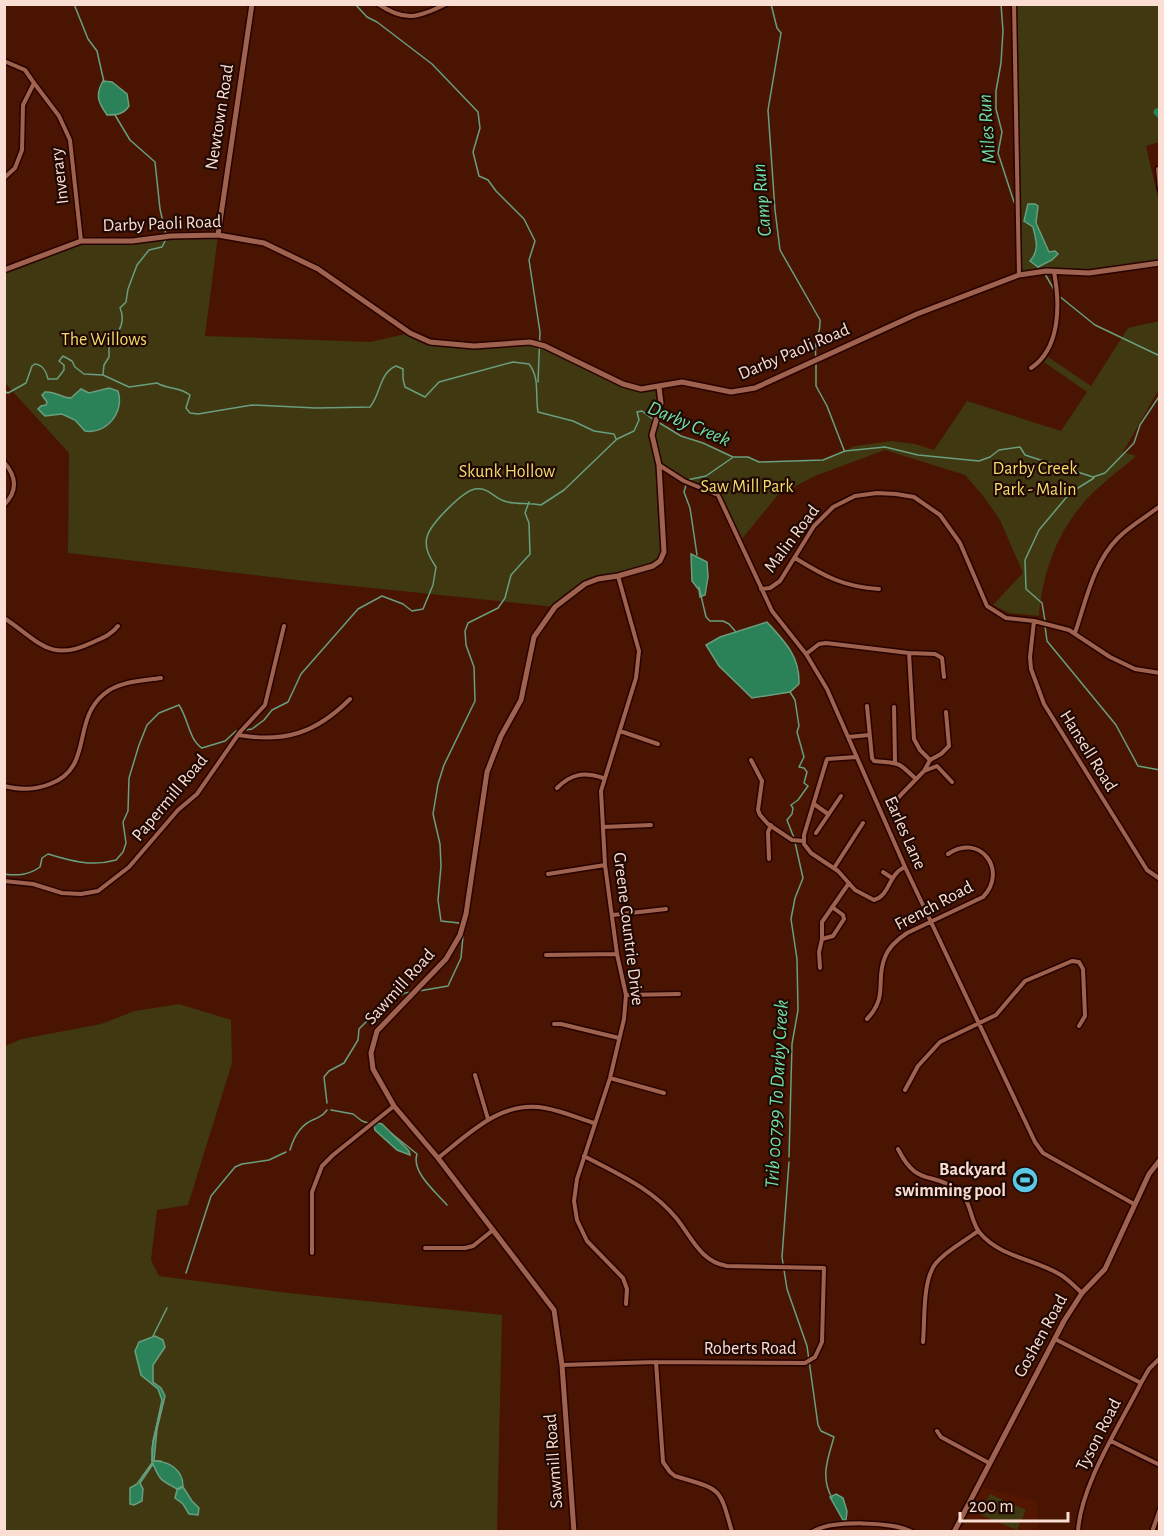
<svg xmlns="http://www.w3.org/2000/svg" width="1164" height="1536" font-family="'Alegreya Sans',sans-serif">
  <rect width="100%" height="100%" fill="#491402"/>
  <path fill="#531600" d="M982 1487 1037 1501 1038 1531 959 1532Z"/>
  <path fill="#3f3811" d="M1014 5H1159V142L1146 146 1159 202V263L1102 271 1054 272 1019 275Z
    M218 235 205 336 370 342 410 333 424 340 474 346 530 342 633 388 659 387 665 405 658 422 681 436 703 443 733 457H748L759 462 823 460 855 446 892 441 915 444 934 450 967 401 1061 431 1087 392 1044 362 1048 357 1091 386 1128 328 1159 321V389L1123 452 1136 456C1118 472 1095 488 1081 506 1055 537 1042 577 1039 616L1009 613 993 605 1023 573 1000 520 984 497 965 475 885 450 815 476 778 495 740 541 718 495 696 486 660 466 664 552 660 561 585 584 555 607 305 581 68 553 69 453 5 383V270L81 241Z
    M179 1004 231 1020 232 1063 188 1205 157 1210 151 1260 159 1276 288 1293 502 1315 497 1531H5V1046L22 1039 101 1024 135 1011Z
    M990 1494 1026 1510 1017 1530 981 1515Z"/>
  <path fill="#2b8259" stroke="#699e7e" stroke-width="1.5" d="M103 81 112 82 127 94 129 106C124 114 117 115 107 115 98 102 95 95 103 81Z
    M1028 204H1035L1038 206 1036 223 1049 252 1055 251 1058 254 1052 260 1038 267 1030 261C1040 250 1036 240 1033 227L1024 221Z
    M109 388 118 391C125 412 106 435 85 431L75 420 62 414 45 416 38 409 41 406 46 405 47 402 42 395 45 392C56 391 61 398 71 398L81 389 89 393Z
    M691 554 707 562 708 577 705 595 700 597 699 590 692 581Z
    M767 622C785 642 800 656 799 684L790 692 752 698 719 666 706 645 720 637Z
    M378 1123 382 1124 409 1151 410 1155 397 1150 375 1130 374 1125Z
    M155 1336 163 1340 165 1347 153 1365V1382L161 1388 165 1396 157 1429 154 1461C169 1461 183 1470 183 1486L177 1489C161 1480 160 1481 153 1464L140 1483 143 1489 142 1501 134 1505 130 1504V1488L137 1484 152 1463V1448L162 1400 158 1389 141 1375 135 1351 139 1342Z
    M183 1487 192 1501 199 1508 198 1515 189 1514 183 1504 175 1498 177 1490Z
    M836 1494 843 1498 847 1511 846 1520H843L830 1497Z"/>
  <g fill="none" stroke-linecap="round" stroke-linejoin="round">
    <path stroke="#699e7e" stroke-width="1.5" d="M74 4 88 39 97 51 104 82
      M355 4 367 17 377 22 432 64 478 112 480 128 473 152 479 176 488 180 496 191 524 219 535 241 529 260 540 332 538 382
      M771 4 777 28 781 33 768 110 775 210 780 250 820 320C821 336 813 340 816 357
      M1001 4 1003 31 1001 63 996 91V109L1002 132 998 153 1014 202 1017 205
      M115 115 130 140 155 162 160 209 166 235
      M1045 274 1056 293
      M1059 296 1095 325 1160 356
      M816 362V386L827 406 844 450
      M103 374 104 365 109 357V341L117 338 113 330H119C123 324 123 314 120 308L126 302 128 289 137 265 149 250 162 247 166 239
      M4 391 8 393 26 383 32 366 35 364C43 365 46 371 48 379H57L64 370V365L59 361 63 356 72 361 75 367 84 374 103 375 129 387 157 383C169 390 178 386 190 395L186 408 190 413 198 414 252 405 316 408 370 407C381 394 379 373 396 366L403 369V379L405 387 425 397 439 382 513 362 529 364C540 378 535 394 538 412L573 421 594 431 614 434 616 439
      M658 422 681 436 703 443 733 457H748L759 462 823 460 845 451 885 447 918 455 979 461 990 457 999 450 1020 447 1025 455 1093 477 1105 473 1134 443 1140 425 1160 395
      M687 480 706 476 732 458
      M686 485 684 492 690 508 697 555
      M699 587 706 617 710 621H723L729 624 736 632
      M1045 621 1042 603 1026 589 1025 560 1039 530 1070 493 1094 478
      M1045 626 1047 641 1116 725 1138 766 1160 770
      M245 730 252 729 264 720 272 710 288 702 301 674 351 617 358 609 382 596 403 604 412 611 423 609 433 585 436 567C430 558 424 548 427 537 430 524 463 491 475 489 488 487 493 497 504 501 514 505 529 502 541 505L564 490 617 439 634 431 639 420 637 412 642 411 654 420
      M4 874C18 876 29 875 40 867L42 858 48 854C71 861 92 867 116 860L123 852 126 843 123 822 128 811 129 778 139 745 147 725 159 713 179 705C188 718 189 740 202 748L225 741 236 731H240
      M460 925 459 923 441 921 438 900 441 866 440 844 433 814 438 784 444 765 475 701 474 667 466 645 465 631 468 623 498 608 505 598 511 575 530 554 529 523 525 513 529 502
      M419 991 448 986 461 958 463 936
      M327 1103 324 1077 329 1071 344 1063 358 1040 359 1029 384 1004 405 993 412 992
      M331 1110 353 1114 362 1121 371 1124
      M391 1133 417 1154C411 1172 436 1192 447 1205
      M290 1150C294 1136 301 1124 315 1119 321 1116 323 1116 327 1110
      M789 1157 792 1044 798 1010 797 959 791 919 795 898 803 878 794 838 787 820 792 814 793 808 791 805 798 800 808 786 804 783 807 772 804 768 799 767 804 757 797 732 799 726 795 700 790 692
      M789 1162 782 1257 787 1289 807 1346 818 1425 821 1431 834 1437C828 1458 820 1477 832 1498
      M186 1273 211 1196 235 1167 242 1164 269 1160 286 1152
      M153 1336 167 1308
      M160 1412 153 1441 152 1461H161"/>
    <path stroke="#2b8259" stroke-width="7" d="M1157 112 1160 115"/>
    <defs>
      <path id="minor" d="M378 4C405 22 418 18 446 4
        M1014 4 1019 275
        M4 61 25 70 34 83 23 105 22 150 15 168 4 178
        M34 83 59 116 70 140 81 241
        M1158 169 1160 189
        M1031 368C1061 348 1060 303 1054 272
        M4 462C17 477 18 491 4 505
        M659 465 684 481 718 495 772 611 806 654 827 689 905 867 1035 1142 1043 1153 1134 1204
        M795 558C824 576 844 587 879 589
        M618 576 639 651 636 678 601 791 605 865 617 954 626 995 624 1019 610 1078 577 1179 574 1201 577 1220 587 1241 623 1278 627 1289 626 1304
        M761 589 770 588 780 581 814 526 833 507 855 496 877 493 896 494 914 497 940 515 960 543 987 606 1006 618 1034 621 1069 630 1110 657 1135 669 1160 673
        M4 618C38 640 49 663 91 643 102 638 111 635 118 626
        M1034 621 1030 657 1031 669 1044 704 1147 870 1160 879
        M1075 633C1086 601 1093 563 1118 538 1130 526 1146 517 1160 506
        M909 653 914 739 920 750 930 760
        M806 654 819 644 826 643 909 653 935 654 942 658 944 677
        M867 706 872 758 874 761C900 764 896 760 916 779
        M894 707 895 762
        M620 731 658 744
        M238 735C285 743 316 733 350 699
        M848 737 869 735
        M856 757 827 759 804 835V844L811 853 838 871 855 890 874 900C890 896 888 874 905 867
        M751 760 762 781 758 810 760 815 768 824 792 840 804 841
        M924 771 937 766 952 782
        M4 786C21 790 34 790 50 784 94 768 71 721 104 694 119 681 142 681 161 678
        M557 788C572 773 584 772 603 778
        M894 802 924 771 930 760 941 754 949 746 946 712
        M814 804 828 814
        M603 827 651 825
        M816 833 841 796
        M769 859 768 832 771 825
        M834 868 863 823
        M883 872 892 878
        M548 874 605 865
        M4 881 33 884 62 893 81 894 98 891 129 867 178 810 197 794 240 732 265 705 284 626
        M613 915 666 909
        M822 939 833 936 844 919 843 915 832 907
        M546 955 617 954
        M820 968 819 952 822 939V922L849 883
        M626 995 679 994
        M867 1019C889 996 875 980 885 957 889 946 898 939 907 933L983 897C1009 870 979 832 948 854
        M554 1024H561L619 1038
        M475 1075 488 1119
        M610 1078 664 1093
        M905 1090 918 1066 940 1042 996 1015 1025 981 1072 961 1079 962 1083 969 1085 1016 1079 1026
        M898 1149C917 1187 930 1171 956 1189 973 1201 969 1220 980 1233 1000 1257 1035 1259 1061 1275 1069 1280 1075 1287 1082 1293
        M438 1158C470 1133 501 1100 545 1108 562 1111 578 1118 594 1123
        M425 1248H465L473 1246 493 1230
        M312 1253V1192L322 1166 333 1155 394 1106
        M1055 1339 1141 1383
        M923 1342C925 1321 922 1280 936 1263 947 1250 965 1241 978 1231
        M656 1362 663 1462 670 1472 675 1476C721 1490 719 1485 732 1532
        M562 1365 656 1362 805 1363 815 1357 822 1342 824 1268 727 1266C701 1262 692 1238 677 1219 653 1189 618 1174 584 1156
        M937 1431 941 1437 989 1463
        M1111 1441 1160 1465
        M812 1532C830 1520 894 1521 912 1532
        M1078 1532C1080 1486 1120 1425 1141 1383L1149 1369 1160 1358
        M1152 1532 1160 1509"/>
      <path id="tertiary" d="M218 235 252 4
        M4 270 81 241H132L171 236 218 235 264 243 318 269 410 333 430 342 474 346 530 342 545 346 623 384 641 389 682 382 731 392 755 388 917 314 1019 275 1046 271 1089 273 1160 263
        M574 1532 562 1365 554 1310 438 1158 394 1106 373 1069 371 1053 377 1031 446 959 460 935 466 914 487 772 501 736 521 700 534 637 555 607 585 584 598 579 618 576 653 566 660 561 664 552 659 465 652 435 661 403 659 387
        M954 1532 1064 1321 1082 1293 1105 1269 1149 1174 1160 1160"/>
    </defs>
    <use href="#minor" stroke="#280200" stroke-width="7"/>
    <use href="#tertiary" stroke="#280200" stroke-width="8"/>
    <use href="#minor" stroke="#9f624e" stroke-width="4"/>
    <use href="#tertiary" stroke="#9f624e" stroke-width="5"/>
  </g>
  <defs>
    <symbol id="stadium-disc" viewBox="-11 -11 22 22"><circle r="9.5" fill="#5bc8e6" stroke="#200903"/><path d="M0-5a6.5 5 0 1 0 0 10a6.5 5 0 1 0 0-10ZM-3.5-1.8h7v3.6h-7Z" fill="#111"/></symbol>
  </defs>
  <g fill-rule="evenodd">
    <use href="#stadium-disc" x="1010" y="1165" width="30" height="30"/>
  </g>
  <g text-anchor="middle" dominant-baseline="central" stroke-width="4.5" stroke-linejoin="round" paint-order="stroke">
    <g font-size="18" fill="#faded4" stroke="#200903">
      <text transform="translate(220 117) rotate(-81)">Newtown Road</text>
      <text transform="translate(60 176) rotate(-97)">Inverary</text>
      <text transform="translate(162 224) rotate(-2)">Darby Paoli Road</text>
      <text transform="translate(794 352) rotate(-23)">Darby Paoli Road</text>
      <text transform="translate(792 539) rotate(-53)">Malin Road</text>
      <text transform="translate(1088 751) rotate(58)">Hansell Road</text>
      <text transform="translate(170 798) rotate(-50)">Papermill Road</text>
      <text transform="translate(905 833) rotate(66)">Earles Lane</text>
      <text transform="translate(934 906) rotate(-28)">French Road</text>
      <text transform="translate(628 929) rotate(83)">Greene Countrie Drive</text>
      <text transform="translate(400 987) rotate(-48)">Sawmill Road</text>
      <text transform="translate(1041 1336) rotate(-61)">Goshen Road</text>
      <text x="750" y="1349">Roberts Road</text>
      <text transform="translate(1099 1435) rotate(-63)">Tyson Road</text>
      <text transform="translate(554 1461) rotate(-94)">Sawmill Road</text>
    </g>
    <g font-size="18" fill="#f2dd6c" stroke="#200903">
      <text x="104" y="340">The Willows</text>
      <text x="1035" y="469">Darby Creek<tspan x="1035" dy="21">Park - Malin</tspan></text>
      <text x="507" y="472">Skunk Hollow</text>
      <text x="747" y="487">Saw Mill Park</text>
    </g>
    <g font-size="18" font-weight="bold" fill="#faded4" stroke="#200903" text-anchor="end">
      <text x="1006" y="1170">Backyard<tspan x="1006" dy="21">swimming pool</tspan></text>
    </g>
    <g font-size="20" font-style="italic" fill="#6ee0a6" stroke="#200903">
      <text transform="translate(987 129) rotate(-94)">Miles Run</text>
      <text transform="translate(762 200) rotate(-95)">Camp Run</text>
      <text transform="translate(689 424) rotate(23)">Darby Creek</text>
      <text transform="translate(777 1094) rotate(-87)">Trib 00799 To Darby Creek</text>
    </g>
  </g>
  <rect width="1164" height="1536" fill="none" stroke="#faded4" stroke-width="12"/>
  <path d="M960 1512v9h108v-9" fill="none" stroke="#faded4" stroke-width="3"/>
  <text x="969" y="1512" font-size="18" fill="#faded4" stroke="#200903" stroke-width="4.5" paint-order="stroke">200 m</text>
</svg>
